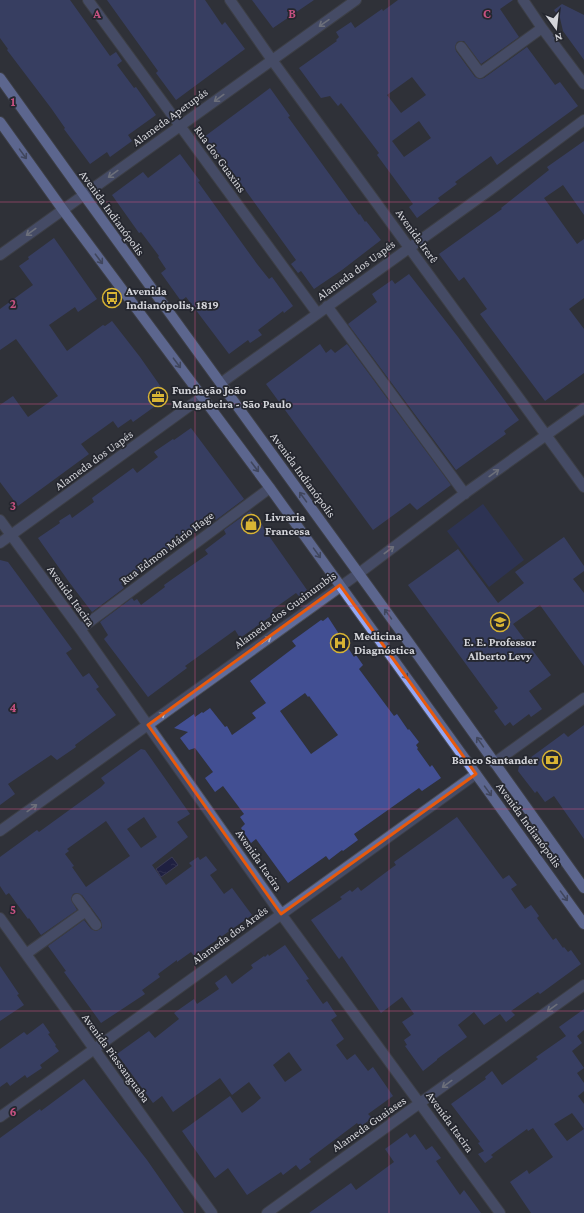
<svg xmlns="http://www.w3.org/2000/svg" width="584" height="1213" font-family="'Crimson Pro',serif">
  <defs>
    <pattern id="water-ripples" width="26" height="14" patternUnits="userSpaceOnUse"><rect width="26" height="14" fill="#0d0c4c"/><path d="M2 4q2-2 4 0t4 0M15 11q2-2 4 0t4 0" fill="none" stroke="#2f2e65"/></pattern>
  </defs>
  <rect width="100%" height="100%" fill="#2f3139"/>
  <path fill="#2c3774" d="M483 504 524 560 489 587 447 531Z"/>
  <path fill="url(#water-ripples)" stroke="#494877" d="M172 857 178 865 161 877 156 869Z"/>
  <path fill="#424f93" fill-rule="evenodd" d="M0 0H70L110 56 116 52 122 61 117 65 134 88 136 87 156 115 128 135 132 141 110 157 107 152 90 164 64 129 65 128 51 108 7 50 8 49 0 38Z
    M107 0H205L222 25 225 22 245 49 176 100 156 73 158 71Z
    M252 0H314L273 28Z
    M398 0H513L500 9 519 37 481 64 464 41H460L457 42 455 47 456 51 475 77 480 79 484 78 527 47 555 85 560 82 578 106 497 165 491 156 455 182 457 184 438 198 440 201 417 218 409 207 413 204 377 155 379 153 341 103 338 106 330 96 321 98 299 68 337 41 336 40 339 37 336 32 351 22 355 28 382 9 383 11ZM412 77 426 95 401 113 387 95ZM419 121 431 138 404 157 392 141Z
    M562 4 584 15V60L563 31 560 18 554 10Z
    M270 88 290 116 288 117 359 215 360 214 365 222 366 221 381 240 342 270 314 289 301 271 298 273 291 264 296 260 220 155 218 156 204 137Z
    M584 141V215L563 185 544 198 577 244 584 239V298L569 309 584 329V373L545 401 480 314 487 309 464 277 459 281 439 254 502 209 501 208 549 170 547 167Z
    M180 154 200 181 198 182 257 264 269 279 272 277 293 306 284 313 283 311 258 330 262 335 250 343 248 340 229 354 186 297 181 301 161 273 166 269 158 257 159 256 141 232 139 233 112 195 143 172 148 178Z
    M54 238 97 299 78 312 75 307 49 325 67 351 103 325 105 326 112 321 140 357 168 397 133 422 131 419 118 428 113 421 81 444 89 454 18 506 0 482V405L13 396 28 417 58 396 16 339 0 350V309L33 285 19 266 29 259 28 257Z
    M409 274 458 337 519 420 504 431 506 434 456 470 348 324 377 302 372 294 392 280 395 284Z
    M320 344 326 353 331 349 335 353 347 344 451 485 417 510 410 503 373 530 266 384Z
    M191 428 244 499 216 520 213 516 121 584 124 588 92 612 69 582 38 538 60 523 59 521 70 514 72 518 94 502 92 498 133 468 137 473 158 457 154 452 173 439 174 440Z
    M250 511 255 517 256 516 265 529H264L307 590 299 596 296 593 272 610 274 614 240 638 235 630 185 666 187 668 148 697 104 639 108 635 100 622 132 598 134 601 137 599 141 605 165 587 164 585 208 554 205 550 226 534 224 530Z
    M564 537 584 566V571L573 579 584 593V666L540 605 513 624 551 675 529 691 542 709 531 717 529 714 513 726 510 722 505 726 494 711 498 708 408 585 458 549 498 603 524 583 515 572Z
    M0 560 8 562 72 649 66 653 83 677 89 673 99 687 96 689 116 715 75 745 76 747 57 760 51 755 8 784 15 794 0 805Z
    M328 617 354 657 356 655 363 665 359 669 394 716 397 714 408 730 409 729 419 742 416 745 418 748 417 749 430 767 432 765 441 778 422 791 419 788 354 834 358 840 343 851 342 850 329 860 326 856 288 883 256 839 251 843 241 828 245 824 240 817 244 814 223 786 215 792 205 778 213 772 195 748 189 750 180 738 188 732 174 728 194 714 195 717 202 712 203 713 210 708 225 727 227 726 232 735 256 718 252 713 266 703 250 681 296 646 292 641 321 620 323 621ZM305 693 308 697 309 696 338 735 311 754 280 711Z
    M584 725V839L554 796 545 802 537 791 535 793 518 771 519 766 564 733 568 737Z
    M141 749 145 750 190 814 177 822 188 837 152 865 166 885 192 866 189 863 198 857 200 860 206 856 217 870 210 875 224 894 232 888 252 915 194 956 191 952 177 962V960L158 974 160 977 142 990 145 994 101 1023 64 972 66 971 48 946 84 920 91 929 96 931 102 928 101 921 82 895 76 893 73 894 71 899 77 910 41 935 29 918 28 919 9 893 6 895 0 886V857L37 830 39 832 101 787 105 783 101 778ZM144 817 157 837 141 848 127 829ZM106 821 130 856 86 887 72 867 74 866 65 854 69 851 67 849Z
    M457 817 503 879 509 875 517 885 511 889 525 909 531 905 539 916 537 918 553 940 556 938 563 948 564 947 568 952 571 950 581 964 540 994 538 992 511 1011 515 1015 506 1022 500 1014 484 1025 474 1012 458 1025 467 1037 437 1059V1060L423 1071 405 1046 407 1045 404 1040 411 1035 402 1022 414 1014 402 997 381 1013 342 956 339 959 311 920 342 899 340 897 350 890 352 892 358 887 361 891 393 867 396 865 394 862Z
    M285 945 309 979 306 980 323 1004 327 1001 337 1016 331 1020 344 1039 336 1045 347 1060 355 1054 368 1071 373 1067 393 1096 368 1114 372 1118 360 1127 357 1123 309 1159 311 1162 300 1170 296 1165 283 1175 281 1172 247 1195 228 1168 215 1178 182 1131 230 1096 242 1113 253 1105 261 1098 249 1082 232 1095 220 1078 173 1112 162 1096 153 1103 117 1054 149 1031 155 1038 179 1019 174 1013 194 999 197 1004 219 989 215 983 226 975 232 984 253 968 251 965 264 956 265 957 268 954 269 956ZM289 1052 302 1070 285 1082 273 1065Z
    M0 966 19 994 17 995 24 1005 0 1021Z
    M584 1009V1030L577 1036 582 1043 572 1051 584 1068 577 1073 584 1083V1091L578 1096 584 1104V1213H531L510 1182 527 1170 529 1174 553 1157 533 1128 528 1131 527 1129 491 1155 493 1157 485 1163 478 1154 484 1151 478 1143 480 1142 451 1104 486 1079 485 1077 492 1071 502 1085 538 1059 536 1057 566 1036 559 1027ZM572 1113 584 1129 567 1141 554 1124Z
    M43 1023 50 1033 48 1034 56 1045 55 1046 59 1051 40 1065 42 1068 27 1078 25 1075 10 1086 7 1082 0 1087V1049L24 1032 27 1035Z
    M84 1079 147 1160 184 1213H0V1138L40 1109 41 1111Z
    M407 1133 410 1138 415 1134 426 1150 432 1146 441 1158 436 1161 460 1195 464 1190 481 1213H309L351 1183 356 1190 394 1162 385 1149Z"/>
  <g fill="none" stroke-linecap="round" stroke-linejoin="round">
    <defs>
      <path id="minor" d="M88 0 317 313
        M230 0 272 60 584 487
        M523 0 542 28 584 84
        M461 47 480 73 542 28
        M0 255 356 0
        M327 306 465 494
        M221 383 490 190 584 120
        M0 520 80 629 281 914 500 1213
        M0 543 202 397
        M80 629 270 488
        M494 763 584 698
        M0 831 358 574 464 494 584 408
        M77 899 96 925
        M0 918 212 1213
        M26 954 86 911
        M0 1117 476 774
        M267 1213 584 985"/>
      <path id="major" d="M0 78 84 195 407 640 584 888
        M0 122 63 210 270 488 584 924"/>
    </defs>
    <use href="#minor" stroke="#4d4f56" stroke-width="12"/>
    <use href="#major" stroke="#4d4f56" stroke-width="12"/>
    <use href="#minor" stroke="#606c9c" stroke-width="10"/>
    <use href="#major" stroke="#93a7f6" stroke-width="10"/>
  </g>
  <defs><path id="oneway-shaft" d="M-6 0H5M1.5-3L5.5 0L1.5 3" fill="none" stroke-width="1.6" stroke-linecap="round" stroke-linejoin="round"/></defs>
  <g stroke="#b7bbca">
    <use href="#oneway-shaft" transform="translate(324 23) rotate(145)"/>
    <use href="#oneway-shaft" transform="translate(219 98) rotate(144)"/>
    <use href="#oneway-shaft" transform="translate(113 174) rotate(144)"/>
    <use href="#oneway-shaft" transform="translate(31 232) rotate(144)"/>
    <use href="#oneway-shaft" transform="translate(494 473) rotate(-36)"/>
    <use href="#oneway-shaft" transform="translate(389 550) rotate(-37)"/>
    <use href="#oneway-shaft" transform="translate(266 640) rotate(-36)"/>
    <use href="#oneway-shaft" transform="translate(160 716) rotate(-36)"/>
    <use href="#oneway-shaft" transform="translate(32 808) rotate(-36)"/>
    <use href="#oneway-shaft" transform="translate(552 1008) rotate(144)"/>
    <use href="#oneway-shaft" transform="translate(447 1084) rotate(144)"/>
  </g>
  <g stroke="#566189">
    <use href="#oneway-shaft" transform="translate(23 154) rotate(54)"/>
    <use href="#oneway-shaft" transform="translate(99 259) rotate(53)"/>
    <use href="#oneway-shaft" transform="translate(177 363) rotate(53)"/>
    <use href="#oneway-shaft" transform="translate(255 467) rotate(53)"/>
    <use href="#oneway-shaft" transform="translate(303 497) rotate(-126)"/>
    <use href="#oneway-shaft" transform="translate(317 553) rotate(54)"/>
    <use href="#oneway-shaft" transform="translate(388 614) rotate(-126)"/>
    <use href="#oneway-shaft" transform="translate(404 674) rotate(54)"/>
    <use href="#oneway-shaft" transform="translate(480 742) rotate(-125)"/>
    <use href="#oneway-shaft" transform="translate(488 791) rotate(54)"/>
    <use href="#oneway-shaft" transform="translate(564 896) rotate(54)"/>
  </g>
  <path d="M0 0H584V1213H0ZM340 585 476 774 281 914 148 725Z" fill="#2f3139" fill-opacity=".55" fill-rule="evenodd"/>
  <path fill="none" stroke="#e8590c" stroke-width="3" stroke-linejoin="round" d="M340 585 476 774 281 914 148 725Z"/>
  <path fill="none" stroke="#c75181" stroke-width="1" stroke-opacity="0.55" d="M195 0V1213M389 0V1213M0 202H584M0 404H584M0 606H584M0 809H584M0 1011H584"/>
  <defs>
    <symbol id="bus-ring" viewBox="-11 -11 22 22"><circle r="9.5" fill="#25272f" stroke="#d8b434" stroke-width="1.5"/><path d="M-5-6H5V4H4V6H2V4H-2V6H-4V4H-5ZM-3.5-4V0h7V-4ZM-3.5 1.2v1.5H-2V1.2ZM2 1.2v1.5H3.5V1.2Z" fill="#d8b434"/></symbol>
    <symbol id="office-ring" viewBox="-11 -11 22 22"><circle r="9.5" fill="#25272f" stroke="#d8b434" stroke-width="1.5"/><path d="M-6-3h4V-5.5h4V-3h4V5H-6ZM-1-4.5V-3h2v-1.5ZM-6 0V1H6V0Z" fill="#d8b434"/></symbol>
    <symbol id="shop-ring" viewBox="-11 -11 22 22"><circle r="9.5" fill="#25272f" stroke="#d8b434" stroke-width="1.5"/><path d="M-5-2.5h2.3a2.7 3.5 0 0 1 5.4 0H5L5.5 6h-11ZM-1.5-2.5h3a1.5 2.3 0 0 0-3 0Z" fill="#d8b434"/></symbol>
    <symbol id="school-ring" viewBox="-11 -11 22 22"><circle r="9.5" fill="#25272f" stroke="#d8b434" stroke-width="1.5"/><path d="M0-5L7-2L0 1L-7-2ZM-4 1L0 2.5L4 1V4Q0 6-4 4Z" fill="#d8b434"/></symbol>
    <symbol id="hospital-ring" viewBox="-11 -11 22 22"><circle r="9.5" fill="#25272f" stroke="#d8b434" stroke-width="1.5"/><path d="M-5-5h3v3.5h4V-5h3V5h-3V1.5h-4V5h-3Z" fill="#d8b434"/></symbol>
    <symbol id="bank-ring" viewBox="-11 -11 22 22"><circle r="9.5" fill="#25272f" stroke="#d8b434" stroke-width="1.5"/><path d="M-6-4H6V4H-6ZM0-2.3a2.3 2.3 0 1 0 0 4.6a2.3 2.3 0 1 0 0-4.6Z" fill="#d8b434"/></symbol>
  </defs>
  <g fill-rule="evenodd">
    <use href="#bus-ring" x="101" y="287" width="22" height="22"/>
    <use href="#office-ring" x="147" y="386" width="22" height="22"/>
    <use href="#shop-ring" x="240" y="513" width="22" height="22"/>
    <use href="#school-ring" x="489" y="611" width="22" height="22"/>
    <use href="#hospital-ring" x="329" y="632" width="22" height="22"/>
    <use href="#bank-ring" x="541" y="749" width="22" height="22"/>
  </g>
  <g text-anchor="middle" dominant-baseline="central" stroke-width="3.5" stroke-linejoin="round" paint-order="stroke">
    <g font-size="12" fill="#d4d5da" stroke="#25272f">
      <text transform="translate(170 117) rotate(-36)">Alameda Apetupás</text>
      <text transform="translate(220 159) rotate(54)">Rua dos Guaxins</text>
      <text transform="translate(112 213) rotate(54)">Avenida Indianópolis</text>
      <text transform="translate(417 236) rotate(54)">Avenida Irerê</text>
      <text transform="translate(356 270) rotate(-36)">Alameda dos Uapés</text>
      <text transform="translate(94 460) rotate(-36)">Alameda dos Uapés</text>
      <text transform="translate(303 475) rotate(54)">Avenida Indianópolis</text>
      <text transform="translate(167 548) rotate(-37)">Rua Edmon Mário Hage</text>
      <text transform="translate(71 596) rotate(54)">Avenida Itacira</text>
      <text transform="translate(285 610) rotate(-36)">Alameda dos Guainumbis</text>
      <text transform="translate(529 825) rotate(54)">Avenida Indianópolis</text>
      <text transform="translate(259 860) rotate(55)">Avenida Itacira</text>
      <text transform="translate(230 935) rotate(-36)">Alameda dos Araês</text>
      <text transform="translate(116 1058) rotate(54)">Avenida Piassanguaba</text>
      <text transform="translate(450 1122) rotate(54)">Avenida Itacira</text>
      <text transform="translate(369 1124) rotate(-35)">Alameda Guaiases</text>
    </g>
    <g font-size="12" font-weight="bold" fill="#d4d5da" stroke="#25272f" text-anchor="start">
      <text x="126" y="291">Avenida<tspan x="126" dy="14">Indianópolis, 1819</tspan></text>
      <text x="172" y="390">Fundação João<tspan x="172" dy="14">Mangabeira - São Paulo</tspan></text>
      <text x="265" y="517">Livraria<tspan x="265" dy="14">Francesa</tspan></text>
      <text x="354" y="636">Medicina<tspan x="354" dy="14">Diagnóstica</tspan></text>
      <text x="500" y="642" text-anchor="middle">E. E. Professor<tspan x="500" dy="14">Alberto Levy</tspan></text>
      <text x="538" y="760" text-anchor="end">Banco Santander</text>
    </g>
  </g>
  <g font-size="13" text-anchor="middle" font-weight="bold" fill="#c75181" stroke="#25272f" stroke-width="3.5" stroke-linejoin="round" paint-order="stroke">
    <text x="97" y="18">A</text>
    <text x="292" y="18">B</text>
    <text x="487" y="18">C</text>
    <text x="13" y="106">1</text>
    <text x="13" y="308">2</text>
    <text x="13" y="510">3</text>
    <text x="13" y="712">4</text>
    <text x="13" y="914">5</text>
    <text x="13" y="1116">6</text>
  </g>
  <g transform="translate(556 28) rotate(165)" stroke="#25272f" stroke-width="3" paint-order="stroke">
  <path d="M0-3L7 15L0 10L-7 15Z" fill="#d4d5da"/>
  <text y="-6" font-size="11" font-weight="bold" text-anchor="middle" fill="#d4d5da">N</text>
  </g>
</svg>
